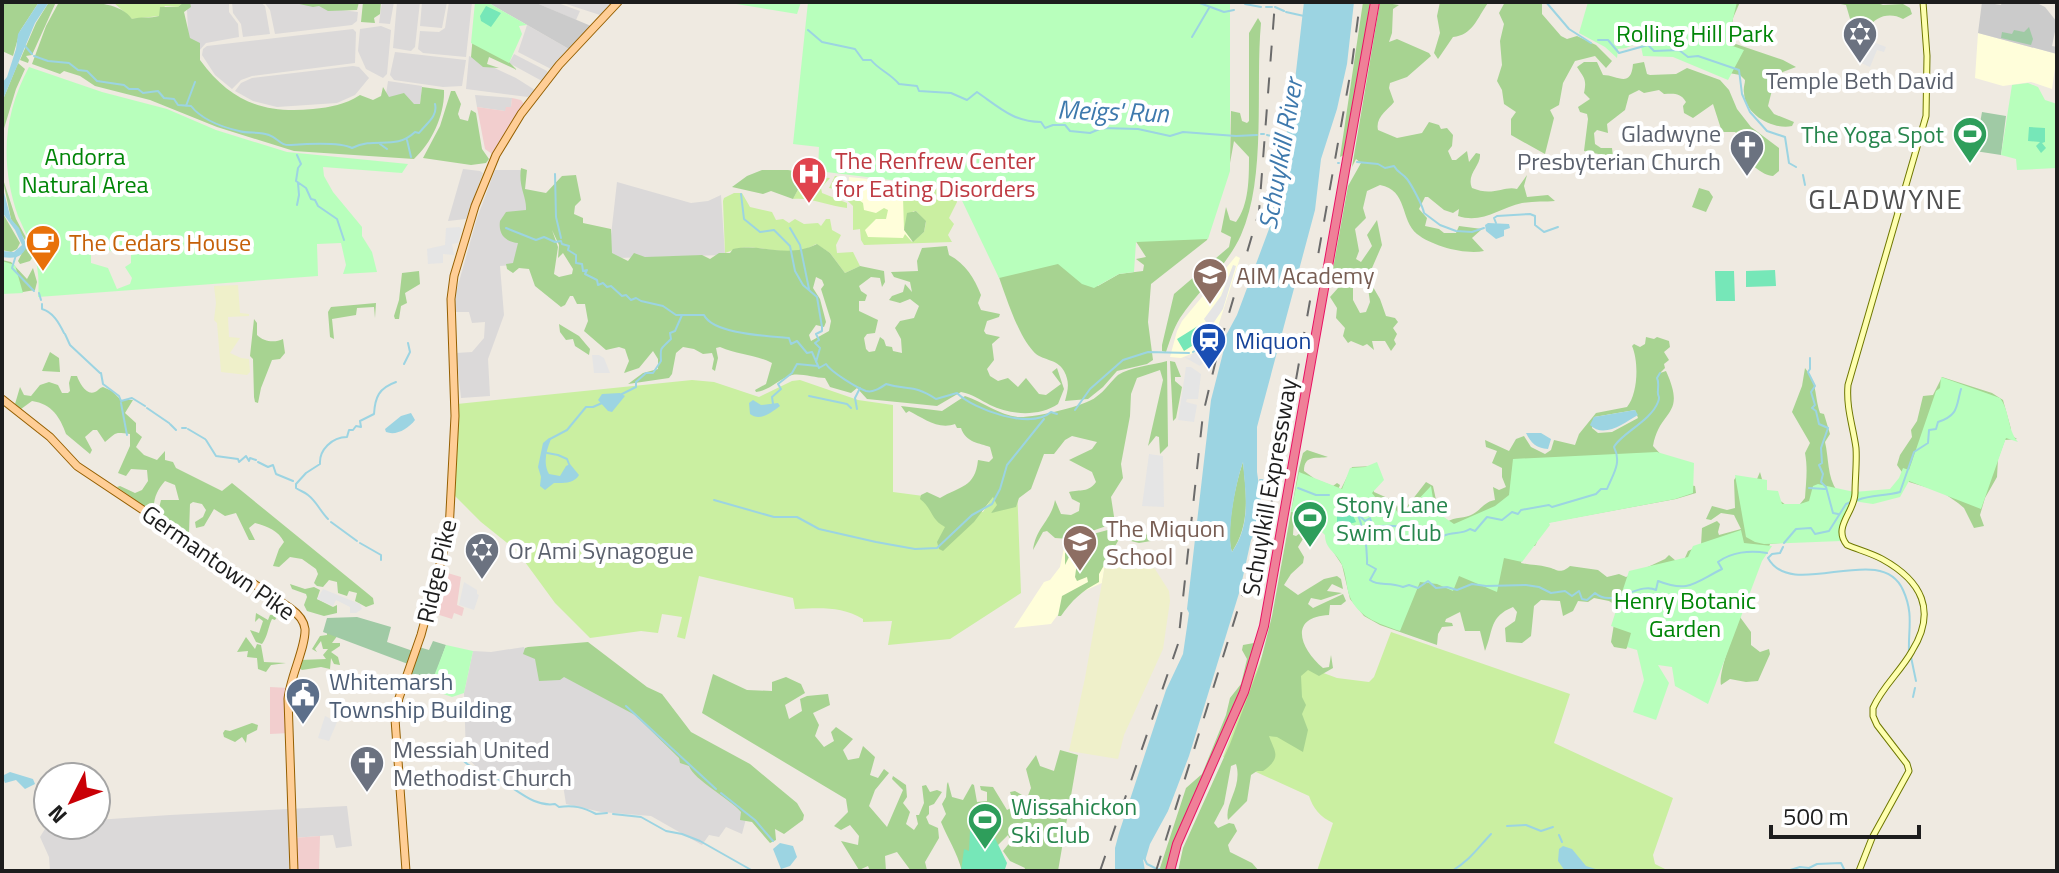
<svg xmlns="http://www.w3.org/2000/svg" width="2059" height="873" font-family="'Titillium Web',sans-serif">
  <rect width="100%" height="100%" fill="#efeae1"/>
  <path fill="#dbd9d9" d="M191 2H229V12L238 24 239 37 206 43 199 51 189 49 187 10Z
    M232 2H260L265 6 270 34 243 37 241 24 233 13Z
    M264 2H309L325 8 358 12 357 21 352 25 275 34 270 10Z
    M382 2H394L390 24 379 23Z
    M397 2H420L415 47 411 51 393 48Z
    M422 2H447L442 28 420 26Z
    M449 2H472L466 57 423 53 418 49 420 31 439 32 445 28Z
    M534 2H555L580 11 576 20Z
    M560 2H613L600 15Z
    M527 25 569 49 551 69 518 52Z
    M381 26 391 30 387 74 383 78 366 69 358 51 360 29Z
    M353 29 356 32 355 63 252 76 241 80 232 89 215 75 202 55 203 49 207 46Z
    M395 52 466 60 462 86 443 87 394 80 390 75Z
    M514 54 547 71 548 73 542 81 509 63Z
    M469 56 516 78 535 90 528 97 466 89Z
    M353 66 359 67 369 78 355 95 337 103 277 107 253 101 235 91 241 83 252 78Z
    M388 81 422 86 420 105 385 101Z
    M475 95 512 98 511 108 505 111 477 107Z
    M463 169 480 171 483 173 466 219 448 221Z
    M495 170H524L522 183 528 205 515 265 500 266 504 315 488 359 490 396 461 398 456 353 472 352 484 338 485 322 472 323 469 312H455L456 292 477 218Z
    M617 182 691 203 708 201 721 195 725 255 616 258 609 253Z
    M524 647 525 650 562 673 633 708 747 815 742 834 726 827 719 837 709 835 702 845 651 816 601 812 566 804 563 785H493L466 756 464 693 473 651 491 652Z
    M347 806 352 846 336 848 333 835 293 838 294 871H50L49 857 40 837 48 824 96 825V820L170 815Z"/>
  <path fill="#f2cece" d="M512 98 521 100 524 104 492 154 485 149 477 107 505 111 506 107H511Z
    M441 571 461 577 457 605 464 608 462 616 454 613 452 619 430 612Z
    M270 687 289 688 290 733 270 734Z
    M320 836 319 871H294L293 838Z"/>
  <path fill="#fffeda" d="M1978 33 2057 54 2052 89 2031 82 2003 86 1975 78Z
    M849 177 915 184 914 240 865 238 856 201 850 191Z
    M1236 256 1240 258 1214 339 1208 337 1198 351 1181 358 1170 357 1177 331 1182 321Z
    M1110 530 1102 583 1071 597 1051 624 1014 628 1044 582 1050 580 1060 567 1065 543Z"/>
  <path fill="#cbcbcb" d="M487 2H534L591 26 569 49Z
    M1982 2 2001 5 2002 2H2035L2045 7 2057 22 2052 46 2057 47V54L1978 33Z"/>
  <path fill="#eff0ca" d="M238 285 240 313 249 314V316L228 317 229 337 240 338 230 353 241 358 249 359 250 372 247 375 221 372 217 323 214 320 216 303 214 286Z
    M1117 557 1140 560 1155 569 1169 591 1170 601 1163 649 1124 735 1118 759 1069 751 1085 678 1106 560Z"/>
  <path fill="#caefa1" d="M113 2H184L178 7 165 6 159 16 132 19Z
    M801 175 830 178 821 188 822 193 847 203V208C828 206 811 197 793 199L801 184Z
    M835 176 843 177 852 195 863 203 864 210 876 213 884 208 888 210 886 219H876L865 230 868 237 903 238 905 234 912 242 924 232 926 222 916 211H913L904 230 903 197 910 185 953 190 957 202 949 218 954 224 948 235 952 242 864 245 861 240 860 229 853 230V206L835 189 829 188Z
    M734 193H742L750 207 772 212 776 220 783 219 789 223 795 219 804 224 818 223 821 226 826 219H830L832 230 841 235 836 245 837 253 853 252 860 266 845 273 830 253 816 244C788 261 761 242 736 249 732 250 729 252 725 253L723 201 724 198Z
    M692 380 714 382 759 397 792 381 800 380 858 400 893 405V492L946 499V514L983 512 1016 460 1021 593 950 639 888 645 892 621 863 622V619C841 606 820 608 795 609L793 598 699 576 685 639 677 637 682 617 662 614 658 633 641 631 590 638 555 603 517 551 481 522 452 493 457 404Z
    M1391 632 1570 694 1554 743 1673 798 1653 855 1655 864 1669 871H1317L1333 823C1320 817 1313 808 1309 796L1223 757 1264 651 1337 678 1369 682 1374 677Z"/>
  <path fill="#a7d391" fill-rule="evenodd" d="M2 2H39L20 31 13 56 2 51Z
    M49 2H56L32 55 26 56 29 60 28 63 20 60 36 23Z
    M59 2C84 2 119 0 132 19 141 16 150 19 159 16L160 7H178L184 2H190L191 7 184 12 190 38 200 43V60C230 101 263 114 313 109 331 107 344 105 360 95L373 100 381 96 383 87 389 97 404 93 414 104H420L422 87 444 90C445 114 432 143 414 159L294 151 217 127 150 100 95 86 80 76 64 71 60 74 32 64 46 26Z
    M290 2H359L357 10 328 11 319 6 313 7Z
    M363 2H381L380 14 374 18 375 23 361 22Z
    M476 2 508 61 517 70 489 57 487 64 499 68 483 67 471 57Z
    M1363 2H1370L1367 23 1344 155 1340 157Z
    M1380 2 1399 5 1393 9 1392 33 1389 42 1397 39 1429 53 1431 56 1407 77 1390 83 1389 88 1394 102C1388 110 1375 117 1378 130L1397 138 1422 133 1429 122 1439 125 1441 129 1447 128 1453 135 1452 146 1448 151 1452 160H1456L1467 151 1469 162 1476 153 1480 154C1481 166 1466 174 1472 188 1493 197 1505 185 1517 189L1527 175 1524 186 1527 197 1548 195 1555 201C1545 202 1533 201 1522 203 1500 208 1482 224 1458 216L1459 209 1453 213 1444 210 1428 197H1425L1419 209 1427 218 1425 226 1439 229 1444 233H1456L1459 226 1482 229 1472 238 1484 251C1465 255 1432 246 1417 234 1400 220 1408 190 1380 185L1367 191 1363 208 1366 218 1355 229 1359 251 1356 259 1361 262 1372 246 1367 235 1377 220 1382 245 1372 268 1359 276 1358 285 1353 288V300L1360 313 1366 312 1370 302 1368 288 1373 287 1380 299 1386 316 1395 318 1398 322 1393 328 1397 334 1394 340 1396 344 1391 351 1385 341H1372L1374 350 1367 344 1363 346 1351 341 1348 343 1343 336 1345 328 1336 318 1337 308 1330 297 1338 288 1333 282 1332 274 1348 186 1361 163 1356 159 1352 167Z
    M1440 2 1488 3C1477 18 1473 35 1453 37L1438 59 1434 53 1440 33 1437 16Z
    M1505 2H1542V14L1561 36 1567 39 1577 36 1596 45 1612 61 1606 68 1595 56 1575 61 1563 83 1559 105 1550 110 1554 118 1545 154 1511 135V119L1516 112 1504 104 1502 90 1497 81 1502 65 1500 41 1504 24 1499 13Z
    M1718 2H1740L1733 18 1730 42 1783 60 1796 67 1780 73 1775 78 1768 106 1774 114 1794 122 1792 126C1773 130 1745 115 1744 93 1743 88 1745 84 1745 80L1740 75 1729 73Z
    M1830 2H1874L1883 5 1903 4 1910 8 1912 14 1903 19C1890 12 1875 16 1868 29H1853L1846 5Z
    M1258 18 1261 23C1255 87 1267 177 1241 235 1227 266 1199 290 1180 318 1173 329 1170 341 1166 352L1162 351V345L1174 294 1229 247 1231 237 1221 232 1226 207 1230 220 1236 222C1249 205 1249 178 1249 157L1234 141 1230 163 1231 111 1240 113 1242 121 1247 123 1249 121V33Z
    M1584 62H1597L1603 75C1617 75 1631 89 1633 64L1644 62 1647 74 1650 75 1676 74 1687 68 1720 80 1729 90 1737 109 1751 127 1779 148V171L1773 176C1763 176 1744 160 1742 152L1751 148 1752 145 1735 132H1722L1713 104 1693 118 1684 113 1683 106 1686 102C1680 92 1673 94 1664 94L1659 90 1644 93 1639 90 1629 95 1625 110 1607 124 1608 133 1597 130 1594 133 1595 144 1601 148H1612L1613 157 1584 151 1588 119 1587 114 1580 112 1578 107 1590 99 1584 93C1587 79 1584 78 1577 67Z
    M18 63 25 69 16 89 2 135V102Z
    M451 91H455L461 104 458 114 460 119 468 121 471 110 476 113 482 149 489 159 486 163 471 165 423 158 440 126Z
    M521 168 527 170 525 189 546 193 562 176 576 175 581 200 575 206 574 214 583 218V223L611 229 612 253 628 261 634 253 645 257 702 255 710 259 719 253H730L733 249C763 243 787 259 817 244L830 253 845 273 860 266 884 271 885 282 882 287 880 278 871 277 859 286 861 291 867 295 865 301H859V311L878 320 875 333 867 334 864 338 866 349 869 352 875 351 880 337 884 340 886 346 892 347 893 351 902 353 901 339 895 328 900 321 914 318 919 306 910 299 900 303 889 300 892 296 903 292 905 284 912 292 910 282 894 277 891 272 918 271 917 261 922 248 947 246 949 255C966 264 974 278 981 295L978 303 981 310 1000 314 999 317 987 321 984 331 986 334 1000 337 992 344 994 360 987 369 990 376 998 381 1008 378 1018 387 1026 378 1039 394 1046 395 1061 384 1052 372 1057 368 1064 389 1058 404C1039 417 1010 415 990 405 980 400 973 394 961 392L937 406 867 399 857 388 851 393 830 387 825 378C815 378 801 373 792 375 778 379 771 390 756 392L755 390 766 384 772 363C754 354 738 355 720 347L716 348 718 358 715 371 712 369 714 359 712 353 703 354 694 349 683 347 676 353 672 374 669 378 628 384 643 373 658 369V359L653 351 639 368 624 373 629 361 625 349 619 347 606 350 584 331 588 321 585 304H577L573 296H570L565 305 561 307 535 286 529 269 519 268 513 273 507 269 506 264 513 263 518 243C506 242 498 235 500 221L506 212 526 210C527 197 518 187 521 168ZM552 230 559 245 558 258 563 253 573 269 572 274 559 277 554 274 558 247ZM816 277 822 280 824 285 821 289 831 321 829 331 811 341 809 335 816 325 824 327 826 322 820 299 813 288Z
    M762 170H788L831 177 801 175V184L793 199 771 191 763 194 732 187 747 176Z
    M2 176 16 219 31 247 32 258 30 261 20 264 18 261 27 243 11 219Z
    M1699 188 1709 191 1713 197 1706 212 1692 207Z
    M916 211 926 221 924 232 913 242 904 230 907 213Z
    M2 212 20 243 17 249 11 252 2 250Z
    M1209 234 1207 240 1151 284 1148 322 1153 360 1147 364 1117 371 1103 387 1088 399 1065 401C1068 390 1070 382 1064 371 1057 358 1041 361 1033 351 1016 332 1005 293 996 269L1055 261 1098 286 1119 274 1143 271 1144 265 1136 259 1146 257 1135 240Z
    M2 260 11 262 27 279 33 268 37 282 35 290 17 293 2 275Z
    M419 271 420 284 405 293 407 303 401 306 399 319H395L394 316 399 300 402 273Z
    M376 303 375 318 374 307 357 308 356 315 332 319 334 339 330 337 328 312 331 307Z
    M254 319 257 323V335C264 342 275 343 283 339L285 353 280 359 272 360 261 388 258 403 255 402 254 397 253 359 250 356Z
    M559 324 579 336 590 349 589 355 575 346 573 339 566 340 560 332Z
    M1646 337 1654 339 1657 337 1669 341 1670 347 1664 352 1669 360 1664 364 1665 368 1660 373 1666 371C1687 417 1660 408 1653 446L1689 485 1695 486 1696 493 1676 499 1453 540 1340 491 1352 467 1373 466 1374 492 1392 500 1401 510 1405 509 1426 482 1433 486 1438 509 1435 515 1447 522C1455 516 1465 519 1473 514 1483 508 1484 502 1495 500L1493 487 1499 490 1506 487 1502 477V468L1492 463 1497 451 1486 447 1485 440 1509 451 1516 439 1524 436 1531 447 1545 454 1551 450 1554 440 1575 445 1579 434 1596 413 1627 407C1638 394 1639 362 1632 346L1634 344 1640 347 1645 344ZM1635 410 1638 418 1612 432 1598 433 1592 428 1594 417Z
    M50 352 59 358 60 372 42 371Z
    M1167 361 1168 446 1160 454 1159 437 1156 436 1148 446 1163 380 1160 370 1137 378 1131 394 1130 416 1121 464 1123 478 1111 497 1115 523 1069 539 1055 538 1047 531 1043 532 1033 550C1036 527 1051 521 1055 500L1061 514 1071 515 1079 511 1080 503 1072 499 1069 492C1081 489 1088 493 1096 482L1092 472 1069 460 1092 449 1097 442 1072 436 1065 440 1054 454H1044L1031 489 1019 498 1016 507 991 513 997 505 993 497 974 522 943 551 939 549 937 542 945 527C930 519 933 509 920 499L921 495 927 492 940 498C960 486 975 488 978 460L989 462 993 458 990 447C980 443 966 443 961 428H957L955 424C938 430 923 418 909 411L906 413 901 406 942 411 965 396C983 402 999 415 1018 417 1033 418 1086 406 1096 397 1105 391 1111 381 1118 375 1130 367 1153 365 1167 361Z
    M1170 361 1175 362 1181 377H1175V381L1182 387 1176 418 1173 421Z
    M1805 368C1818 385 1814 394 1820 413L1824 414 1830 434 1825 442C1829 459 1827 476 1837 491L1816 539 1770 544 1767 552 1633 639 1626 649 1614 647 1611 642 1617 606 1609 601 1594 598 1588 602 1578 601 1573 611 1563 616 1560 601 1541 600 1534 606 1531 636 1522 643 1506 642 1505 628 1515 621 1517 612 1513 607C1489 617 1494 629 1485 651L1480 631H1465L1460 612 1446 619 1445 622 1452 623 1453 626 1442 627 1438 634 1437 645 1380 625 1364 616 1350 599 1342 565 1330 547 1537 542 1535 546H1526L1521 563C1530 565 1539 565 1547 567 1557 569 1560 575 1570 566L1598 570 1607 577 1619 574 1626 577 1665 559 1669 555 1676 561 1684 560 1688 551 1701 545 1702 528 1717 521 1720 524 1718 532 1719 535 1741 529 1734 515 1721 513 1711 520 1706 519 1712 506 1727 510 1735 508 1734 480 1736 477 1757 479 1760 472 1765 490 1786 505 1800 504 1805 498C1806 482 1808 469 1805 453L1810 443 1792 412 1802 386Z
    M71 376H77C79 382 86 396 95 392 98 391 99 388 103 387L112 391 121 400H133L125 413 136 423V432L142 437 136 447 144 455 157 460 165 451V460L173 462 176 468 222 491 232 483 367 593 373 598 374 604 366 607 355 601 357 593 349 591 347 596 338 593 337 582 329 580 323 587 317 586 314 583 318 574 316 569 302 559 290 557 279 567 273 566 279 549 284 542C279 531 267 526 255 523L249 528 255 540H249L236 513 225 516 214 509 204 526 196 528 195 522 203 517 206 510 202 504 193 502 190 504 189 533 185 534 163 520 158 512 161 500H179L175 485 165 481C156 491 152 502 155 514L117 487 120 486 135 493 142 490 148 481 147 470 131 469 126 476 118 473 130 446V434C114 432 117 432 105 442L97 430H93L85 437 92 450 90 454 66 434C60 417 52 404 32 401L21 409 15 404 20 387 24 395 31 396 40 385 49 382 58 385 62 393H68L70 391 69 383Z
    M1942 377 1992 393 2003 400 2011 429 2000 435 1991 446 2009 434 2017 439 2005 440 1998 459 1997 477 1985 498 1980 515 1984 526 1974 528 1964 508 1958 503 1942 492 1909 482 1897 465 1900 455 1912 437 1911 430 1917 421 1923 396 1933 395Z
    M1307 450 1328 457C1317 459 1304 454 1304 471L1315 479 1333 486 1337 483 1340 485 1321 530 1305 528 1304 525 1309 519 1302 512 1294 518 1293 535 1296 536 1303 531 1306 534 1298 547 1304 557 1303 563 1291 574 1284 585 1298 595 1324 579 1337 576 1341 579 1343 589 1332 584 1327 591 1342 593 1321 600 1311 598 1308 604 1313 608 1343 594 1346 601 1341 605H1330L1329 615C1287 617 1301 650 1323 668L1329 667 1331 655 1333 668 1319 676 1308 670 1301 676 1302 697 1306 705 1302 714 1308 730 1303 752 1277 737 1269 736C1274 751 1283 757 1263 771H1257L1251 775 1247 801 1228 820C1224 803 1243 787 1236 764L1231 766 1224 804 1214 823 1218 828 1229 823 1234 824 1237 831 1228 845 1230 852 1252 863 1259 871H1178L1183 848 1230 744 1260 664 1272 616 1299 468 1303 453Z
    M1243 462C1246 493 1251 523 1232 552 1225 533 1236 481 1243 462Z
    M1137 522V532L1148 535 1151 541 1139 543 1123 539 1118 541 1099 574V582C1082 591 1072 600 1061 616H1058L1062 596 1088 582 1087 577 1077 581 1075 577 1079 548 1073 549 1065 565V553L1071 540Z
    M290 584 305 589 314 587 320 590 317 599 333 607 337 605V613L324 616 307 611 304 605 307 597 306 594 292 589Z
    M280 606 282 608 275 620 272 619C268 627 268 636 262 644L256 642 250 630 259 633 263 621 259 618 255 622 256 613 268 620 270 615H275Z
    M1740 617 1751 632V645L1760 652 1769 649 1770 654 1758 681 1746 682 1730 679 1721 685C1718 674 1734 630 1740 617Z
    M327 630 338 635 332 643H340V646L331 652 338 657 340 665 334 664 331 658 330 669 321 667 302 670 297 667 300 660 326 659 323 655 328 649H323L321 641 315 649 317 652 312 649 320 636 327 635Z
    M246 637 255 649 257 644 261 645 264 662 286 663 271 665 266 672 258 669 257 658 247 657 248 651 237 652Z
    M588 642 647 687 662 694 691 732 750 764 768 779 797 803 804 815 803 820 784 834 775 829 776 840 770 843 752 822 740 820 741 812C729 798 694 780 689 766L680 763 679 758 635 715 564 677 560 680 539 681 535 659 523 654 525 648 528 647Z
    M1254 643 1256 644 1242 691 1168 871H1159L1186 788 1202 774 1226 715 1230 698 1241 684 1247 659 1242 650 1243 645Z
    M713 674 747 690 772 691V682L786 677 801 684 805 693 785 705 789 719 802 711 800 699 807 696 828 694 830 705 813 713 819 725 815 736 824 747 834 741 831 732 836 727 853 739 843 750 848 760 859 758 863 746 875 757 870 775 878 778 884 769 889 773 875 790 869 806 887 827 903 790 892 779 893 776 906 785 907 797 903 803 910 812 906 824 914 830 918 824 916 815H919L924 803 922 786 926 785 930 792 937 790 942 792 934 804 929 806V814L926 817 929 824 938 828 939 838 925 862 927 870 911 871 897 852 885 856 886 871H870L868 866 859 870 841 841 858 845 859 836 850 825 841 830 834 826 848 812 846 799 702 713Z
    M252 723 258 725 257 730 247 735 246 743 242 737 235 742 224 737 223 733 225 730 230 731Z
    M1060 750 1078 755 1058 871H1024L1025 868 1010 861 1003 851 1011 841 1008 835 993 850 962 871C957 852 948 839 941 822L946 814 942 804 946 797 947 784 948 782 952 797 963 800 972 784 974 785 977 802 987 801V792L981 790 980 786 993 787 1007 810 1015 806 1010 792 1015 791 1027 798 1031 788 1026 769 1036 755 1040 766 1054 771Z"/>
  <path fill="#a0caa5" d="M2029 27 2033 39 2031 45 2001 38 2002 32 2012 34 2014 30 2024 32Z
    M1982 112 2006 116 2001 155 1975 151Z
    M357 617 391 627 387 642 413 651 408 664 323 632 327 618Z
    M433 641 446 645 433 682 408 680 419 647 429 650Z"/>
  <path fill="#b8ffbc" fill-rule="evenodd" d="M475 2H487L527 25 519 26 522 34 509 63 471 43Z
    M724 2H801L797 14Z
    M808 2H1230V171L1208 239 1136 242 1134 272 1119 274 1094 288 1082 284 1058 264 999 278 956 188 818 171 819 147 793 144Z
    M1588 2H1737L1727 44 1744 50 1728 80 1673 57 1643 56 1640 42 1626 48 1618 49 1617 58 1605 47 1579 33Z
    M29 67 102 92 167 109 216 130 287 152 408 164 402 173 323 167 324 176 333 192 362 227V236L372 252 377 272 343 274 346 265 341 243 317 244 318 276 38 297C41 263 32 247 18 216 0 164 3 115 29 67ZM105 248 118 255 125 253 131 255V263L125 267 132 278 130 284 117 289 108 268 91 263V254Z
    M2028 83 2038 87 2045 100 2057 104V168L2017 170 2016 159 2001 155 2012 85Z
    M2 261 15 265 23 293 2 294Z
    M1941 377 2000 398C2010 411 2007 429 2018 442L2006 438 1981 509 1909 481 1900 497 1873 504 1853 501 1840 535 1841 541 1764 544 1755 542 1746 537 1735 475 1767 480V490L1778 491 1782 504H1800L1809 501 1813 486 1818 484 1854 492 1890 489 1899 478 1903 468 1909 470 1936 391 1940 388Z
    M1657 452 1694 463 1693 493 1675 499 1549 523 1550 525 1522 562 1504 558 1497 592 1459 576 1453 591 1437 584 1420 582 1400 631C1379 624 1354 616 1348 591 1346 581 1345 569 1340 561 1334 551 1325 548 1325 535L1318 528H1303L1305 515 1291 512 1299 472 1342 489 1350 468 1365 467 1377 462 1384 480 1372 493 1376 498 1389 500 1398 513 1414 504 1431 486 1435 511 1454 524 1495 506 1509 495 1513 459Z
    M1741 530 1744 543 1772 546 1762 561 1708 704 1675 686 1672 667 1658 665 1669 683 1656 720 1633 712 1644 680 1637 650 1627 647 1631 633 1611 626 1629 571 1688 557 1693 546Z
    M446 645 473 651 464 693 452 697 429 689Z"/>
  <path fill="#76e7b8" d="M486 6 501 13 491 27 481 21 480 16Z
    M2029 127 2045 128V142L2042 143 2046 148 2041 153 2036 146 2040 142 2028 141Z
    M1775 270 1776 286 1746 287V271Z
    M1715 271H1734L1735 301H1716Z
    M1198 326 1206 337 1184 351 1177 339Z
    M1348 504 1356 522 1337 528V515Z
    M970 830 992 832 1007 863 1005 869 1012 871H961L964 849 969 851Z"/>
  <path fill="#e5e5e5" d="M1858 36 1886 47 1884 52 1877 50 1870 67 1859 62 1861 51H1864L1866 45 1856 41Z
    M459 227 462 229 458 243 452 244 454 255 443 254V263L428 264 427 249 445 245 446 228Z
    M1233 265 1236 266 1223 309 1210 328 1204 319 1221 296Z
    M1210 338 1214 339 1206 360 1200 366 1184 357 1190 358 1193 353 1200 351Z
    M592 355H599L604 358 610 373H594Z
    M1186 367H1191L1201 374 1198 399H1187L1186 402 1197 405 1194 422 1178 420Z
    M1149 454 1163 456 1164 507 1142 506Z
    M464 582 477 590V594L479 595 474 610 459 605Z
    M323 589 360 604 362 609 356 613H350V607L336 600 333 606 317 599Z
    M325 716 337 722 329 741 318 738Z"/>
  <path fill="#9cd4e2" fill-rule="evenodd" d="M39 2H49L35 23 2 102V83L7 77 16 49 18 34Z
    M1304 2H1354L1347 64 1337 109 1321 159 1315 210 1257 427V472L1261 500 1259 524 1251 540 1240 590 1189 756 1168 811 1150 844 1145 861 1143 859 1145 871H1115V848L1119 833 1166 690 1183 654 1189 613 1187 609 1211 400 1225 345 1224 339 1237 315 1269 229 1293 98ZM1243 462C1245 493 1252 523 1232 552 1226 533 1236 481 1243 462Z
    M2 185 11 219 19 228 27 246C22 258 14 259 2 257V251L14 252 22 245 15 230 2 212Z
    M1488 223 1509 224 1510 228 1504 230V236L1496 239 1486 231 1485 225Z
    M620 393 625 396 612 412 608 411 598 400 602 394Z
    M753 400 761 405 778 403 780 406C772 412 760 422 750 414L749 403Z
    M1635 410 1638 415C1624 423 1604 439 1590 425L1594 417Z
    M411 413 415 420C408 429 396 436 386 432L385 429 401 416Z
    M1526 433H1541L1551 439 1548 449C1536 448 1531 443 1526 433Z
    M549 438 551 439C546 451 543 464 549 474L560 476 566 466 570 464 579 475C574 484 563 483 554 483L545 490 540 486 541 477 538 467 543 443Z
    M10 772 33 779 35 784 25 789 16 780 5 783 2 776Z
    M780 843 793 846 797 857 790 866 781 869 773 849Z
    M1563 846 1572 849 1586 866 1602 871H1565L1558 861 1559 849Z"/>
  <g fill="none" stroke-linecap="round" stroke-linejoin="round">
    <path stroke="#9cd4e2" stroke-width="2" d="M1197 2 1224 12 1234 10
      M1546 2 1569 29 1591 43
      M1245 4 1261 7
      M1266 7H1272
      M1275 7 1284 11
      M1286 12 1304 16
      M808 30 822 42 855 49 863 60H871C879 70 890 73 899 84L917 86 919 91 951 93 967 100 977 92C1000 108 1014 122 1041 122L1045 128 1053 125H1065L1070 131 1090 133 1102 128 1138 129 1170 136 1183 132 1236 136 1257 135
      M1192 37 1209 8
      M1598 40H1608L1619 53 1648 45 1654 51 1679 50 1688 57 1698 56 1739 70 1742 94 1750 112 1767 131 1785 137 1789 163 1796 167
      M25 46 32 54
      M34 56 48 61 69 63 78 70 87 71 97 81 124 85 129 89H138L143 93 158 91 164 98 174 99 178 105 191 106C202 120 222 127 239 131 248 134 260 131 269 135 278 138 280 146 291 145 305 144 340 142 352 148 376 136 395 151 415 132L419 133C427 123 438 116 435 104
      M186 106 195 82
      M1261 134H1264
      M1267 135 1275 137
      M407 140 411 157
      M380 144 387 149
      M297 155 301 164 298 168 296 181 306 188 311 199 315 200 318 206 337 219 344 240
      M1357 162 1378 164 1385 168 1394 166C1398 173 1402 173 1407 179 1411 184 1423 206 1424 213L1440 225 1456 231 1472 232 1484 228
      M1338 163H1339
      M555 174 556 217 561 238
      M1803 175 1805 185
      M741 194 744 219 760 232 774 230 790 246 795 271 803 285 817 297 822 327V331L816 334 819 340 815 343 820 348 816 362
      M297 205 299 195 298 183
      M1496 223 1494 218 1497 216 1530 214 1535 216V225L1544 232 1558 227
      M506 228 536 240 544 237 555 242 561 241 562 244 569 246 568 250 576 255V263L582 264 583 271 587 270 585 274 597 280 598 285 603 283 607 287 611 286 622 296 626 295 631 300 636 298 641 301 663 306 676 315H704C713 334 767 336 789 338L791 344 797 341 807 353 812 352 819 368 826 364C831 372 857 388 866 391 873 393 880 388 886 384 909 391 913 384 936 399L957 393C974 410 1031 430 1051 412L1057 414
      M790 228 800 245 809 289
      M16 255 12 268 34 291
      M39 293 41 300
      M42 304V309C53 312 59 323 64 333
      M65 334 70 345 100 373
      M1193 352 1203 346 1211 335
      M1810 358V369L1808 372 1815 386 1811 392 1815 405 1812 408 1816 411 1819 424 1828 428 1821 448 1822 463 1819 465 1823 474 1821 482 1826 487 1833 513 1838 514
      M404 364 410 352 408 343
      M101 373 103 384 119 396 121 401 132 398 145 406
      M622 394 636 387V382L646 373H653L661 361C660 346 661 349 671 339L670 333 675 331 682 315
      M809 396 847 404 851 408
      M121 403 127 435
      M773 404 772 397 781 389 778 384 792 373 797 364 818 366
      M147 408 169 423
      M857 409 855 398 860 388
      M1075 410 1090 389 1123 360 1148 352 1189 353
      M170 424 176 430
      M182 428H186
      M188 429 205 439
      M550 439 567 430 586 407H593L602 403
      M206 440 216 456 238 459 239 462 246 456 249 461 250 458 256 460
      M547 453 558 455 567 459 569 464
      M258 462 268 467 273 465 276 474 293 481
      M1260 480 1274 481
      M1298 488 1316 495H1329
      M1809 488 1825 489
      M1343 497 1349 496C1361 518 1368 539 1367 564L1376 569 1370 580C1379 587 1389 581 1403 587L1409 585 1418 588 1428 581 1436 588 1447 587 1457 590 1472 584 1486 586 1526 585 1539 587 1551 593 1565 591 1572 596 1579 591 1582 599 1587 600 1595 593C1613 609 1639 581 1656 590L1658 581C1689 593 1694 583 1722 569L1718 562C1731 552 1750 550 1767 553
      M714 500 774 517H797L819 529 876 542 915 549 937 548 972 515 992 504 1000 489 1007 465 1044 419
      M1858 500C1870 495 1886 496 1900 492L1914 452 1928 443 1929 430 1936 429 1938 422C1959 415 1956 406 1961 389
      M1360 516 1365 521 1370 518 1373 527C1397 523 1420 528 1443 536 1453 531 1461 535 1470 529L1475 531 1487 517 1502 520 1512 512 1518 514 1521 510 1549 505 1552 507 1596 494 1601 489H1607C1613 474 1622 463 1614 447 1620 434 1651 421 1658 402 1661 394 1657 399 1658 390 1658 386 1659 382 1657 378L1660 373
      M328 519C320 511 317 502 308 495 305 492 300 491 296 488V484L306 473 320 464C319 450 332 437 347 437L349 430H353L356 426 361 427 360 421 374 414C375 397 379 388 396 382
      M331 522 357 541
      M360 543 381 555V560
      M1784 543 1796 529 1811 528 1815 534 1829 531 1846 504 1851 502
      M1783 547 1780 553 1772 554 1768 558C1792 602 1881 540 1903 590 1914 614 1908 629 1909 652
      M1911 657 1916 681
      M1913 697 1915 688
      M626 706 716 789
      M459 756C471 771 488 773 503 782 520 792 535 807 555 804L559 807C573 805 583 807 596 814L607 813
      M721 793 755 820 773 841
      M613 814 641 817 666 831 682 834 700 841 753 871
      M1507 826 1526 825 1541 831 1553 827
      M1559 835 1562 842
      M1144 858 1147 864 1155 868
      M1159 869 1161 870
      M1452 871C1470 860 1477 849 1491 834
      M1651 871H1658
      M1787 871 1800 867 1809 868 1817 864 1841 863 1845 871"/>
    <defs>
      <path id="secondary" d="M1859 871 1872 838 1909 771 1907 764 1877 725 1873 716V708C1882 687 1901 671 1912 651 1937 611 1922 581 1882 559 1871 553 1859 550 1847 545 1832 527 1855 512 1855 493 1855 479 1857 463 1856 448 1853 426 1846 408 1848 385L1926 116 1927 56 1923 2"/>
      <path id="primary" d="M2 399 50 437 77 466 290 608C297 613 304 620 305 629 306 647 290 677 288 699L294 871
        M406 871 395 719 399 698 421 635 449 531 455 416 451 299 454 276 475 206 496 155 521 114 559 65 618 2"/>
      <path id="motorway" d="M1170 871 1177 844 1244 692 1264 626 1375 2"/>
    </defs>
    <use href="#secondary" stroke="#6e7700" stroke-width="7"/>
    <use href="#primary" stroke="#955f00" stroke-width="9"/>
    <use href="#motorway" stroke="#e91263" stroke-width="10"/>
    <use href="#secondary" stroke="#feffaf" stroke-width="5"/>
    <use href="#primary" stroke="#ffce96" stroke-width="7"/>
    <use href="#motorway" stroke="#ef8098" stroke-width="8"/>
    <path stroke="#6b6b6b" stroke-width="2" stroke-dasharray="16 16" stroke-linecap="butt" d="M1100 871 1178 644 1203 414 1219 347 1259 212 1275 2
      M1156 871 1278 481 1352 64 1360 2"/>
  </g>
  <defs>
    <symbol id="synagogue-pin" viewBox="-11 -11 22 30"><path d="M0 17L-7.5 6A9.5 9.5 0 1 1 7.5 6Z" fill="#6b7280" stroke="#fff"/><path d="M0-6.5L5.6 3.2H-5.6ZM0 6.5L5.6-3.2H-5.6Z" fill="#fff"/></symbol>
    <symbol id="stadium-pin" viewBox="-11 -11 22 30"><path d="M0 17L-7.5 6A9.5 9.5 0 1 1 7.5 6Z" fill="#2e9e5b" stroke="#fff"/><path d="M0-5a6.5 5 0 1 0 0 10a6.5 5 0 1 0 0-10ZM-3.5-1.8h7v3.6h-7Z" fill="#fff"/></symbol>
    <symbol id="church-pin" viewBox="-11 -11 22 30"><path d="M0 17L-7.5 6A9.5 9.5 0 1 1 7.5 6Z" fill="#6b7280" stroke="#fff"/><path d="M-1.2-6h2.4v3.5h3.3v2.4h-3.3V6h-2.4V-.1h-3.3v-2.4h3.3Z" fill="#fff"/></symbol>
    <symbol id="hospital-pin" viewBox="-11 -11 22 30"><path d="M0 17L-7.5 6A9.5 9.5 0 1 1 7.5 6Z" fill="#e0444e" stroke="#fff"/><path d="M-5-5h3v3.5h4V-5h3V5h-3V1.5h-4V5h-3Z" fill="#fff"/></symbol>
    <symbol id="cafe-pin" viewBox="-11 -11 22 30"><path d="M0 17L-7.5 6A9.5 9.5 0 1 1 7.5 6Z" fill="#e8710a" stroke="#fff"/><path d="M-5.5-4.5H6V0H3Q3 3.5 0 3.5H-2.5Q-5.5 3.5-5.5 0ZM3-3.2v2h1.7v-2ZM-6 4.5H4V6H-6Z" fill="#fff"/></symbol>
    <symbol id="school-pin" viewBox="-11 -11 22 30"><path d="M0 17L-7.5 6A9.5 9.5 0 1 1 7.5 6Z" fill="#8d6e63" stroke="#fff"/><path d="M0-5L7-2L0 1L-7-2ZM-4 1L0 2.5L4 1V4Q0 6-4 4Z" fill="#fff"/></symbol>
    <symbol id="station-pin" viewBox="-11 -11 22 30"><path d="M0 17L-7.5 6A9.5 9.5 0 1 1 7.5 6Z" fill="#1a4fb4" stroke="#fff"/><path d="M-3-6H3Q5-6 5-4V2Q5 4 3 4L4.5 6H3L1.5 4h-3L-3 6H-4.5L-3 4Q-5 4-5 2V-4Q-5-6-3-6ZM-3.5-4v3h7v-3ZM-3.5 1v1.5H-2V1ZM2 1v1.5H3.5V1Z" fill="#fff"/></symbol>
    <symbol id="civic-pin" viewBox="-11 -11 22 30"><path d="M0 17L-7.5 6A9.5 9.5 0 1 1 7.5 6Z" fill="#5c6f8a" stroke="#fff"/><path d="M-.6-6.5H3V-4.5H.6V-3L4-1V1h2V6H-6V1h2V-1L-.6-3ZM-1.2 2.5V6h2.4V2.5Z" fill="#fff"/></symbol>
  </defs>
  <g fill-rule="evenodd">
    <use href="#synagogue-pin" x="1840" y="14" width="40" height="54"/>
    <use href="#stadium-pin" x="1950" y="114" width="40" height="54"/>
    <use href="#church-pin" x="1727" y="127" width="40" height="54"/>
    <use href="#hospital-pin" x="789" y="154" width="40" height="54"/>
    <use href="#cafe-pin" x="23" y="222" width="40" height="54"/>
    <use href="#school-pin" x="1190" y="255" width="40" height="54"/>
    <use href="#station-pin" x="1189" y="320" width="40" height="54"/>
    <use href="#stadium-pin" x="1290" y="498" width="40" height="54"/>
    <use href="#school-pin" x="1060" y="522" width="40" height="54"/>
    <use href="#synagogue-pin" x="462" y="530" width="40" height="54"/>
    <use href="#civic-pin" x="283" y="675" width="40" height="54"/>
    <use href="#church-pin" x="347" y="743" width="40" height="54"/>
    <use href="#stadium-pin" x="965" y="800" width="40" height="54"/>
  </g>
  <g text-anchor="middle" dominant-baseline="central" stroke-width="8" stroke-linejoin="round" paint-order="stroke">
    <g font-size="24" fill="#008507" stroke="#fff">
      <text x="1695" y="33">Rolling Hill Park</text>
      <text x="85" y="156">Andorra<tspan x="85" dy="28">Natural Area</tspan></text>
      <text x="1685" y="600">Henry Botanic<tspan x="1685" dy="28">Garden</tspan></text>
    </g>
    <g font-size="24" fill="#5b616d" stroke="#fff" text-anchor="start">
      <text x="1860" y="80" text-anchor="middle">Temple Beth David</text>
      <text x="1721" y="133" text-anchor="end">Gladwyne<tspan x="1721" dy="28">Presbyterian Church</tspan></text>
      <text x="508" y="550">Or Ami Synagogue</text>
      <text x="393" y="749">Messiah United<tspan x="393" dy="28">Methodist Church</tspan></text>
    </g>
    <g font-size="24" fill="#27864d" stroke="#fff" text-anchor="start">
      <text x="1944" y="134" text-anchor="end">The Yoga Spot</text>
      <text x="1336" y="504">Stony Lane<tspan x="1336" dy="28">Swim Club</tspan></text>
      <text x="1011" y="806">Wissahickon<tspan x="1011" dy="28">Ski Club</tspan></text>
    </g>
    <g font-size="24" fill="#be3a42" stroke="#fff" text-anchor="start">
      <text x="835" y="160">The Renfrew Center<tspan x="835" dy="28">for Eating Disorders</tspan></text>
    </g>
    <g font-size="24" fill="#c56008" stroke="#fff" text-anchor="start">
      <text x="69" y="242">The Cedars House</text>
    </g>
    <g font-size="24" fill="#785e54" stroke="#fff" text-anchor="start">
      <text x="1236" y="275">AIM Academy</text>
      <text x="1106" y="528">The Miquon<tspan x="1106" dy="28">School</tspan></text>
    </g>
    <g font-size="24" fill="#164399" stroke="#fff" text-anchor="start">
      <text x="1235" y="340">Miquon</text>
    </g>
    <g font-size="24" fill="#1d1d1d" stroke="#fff">
      <text transform="translate(1269 487) rotate(-80)">Schuylkill Expressway</text>
      <text transform="translate(219 562) rotate(35)">Germantown Pike</text>
      <text transform="translate(436 571) rotate(-77)">Ridge Pike</text>
    </g>
    <g font-size="24" fill="#4e5e75" stroke="#fff" text-anchor="start">
      <text x="329" y="681">Whitemarsh<tspan x="329" dy="28">Township Building</tspan></text>
    </g>
    <g font-size="26" font-style="italic" fill="#3e79ad" stroke="#fff">
      <text transform="translate(1113 111) rotate(2)">Meigs' Run</text>
      <text transform="translate(1280 154) rotate(-80)">Schuylkill River</text>
    </g>
    <g font-size="28" letter-spacing="2" fill="#505050" stroke="#fff">
      <text x="1886" y="198">GLADWYNE</text>
    </g>
  </g>
  <rect width="2059" height="873" fill="none" stroke="#1d1d1d" stroke-width="8"/>
  <g transform="translate(72 801) rotate(228)"><circle r="38" fill="#ffffff" stroke="#a5a5a5" stroke-width="2"/>
  <path d="M0-6L14 30L0 20L-14 30Z" fill="#c90006"/>
  <text y="-12" font-size="22" font-weight="bold" text-anchor="middle" fill="#1d1d1d">N</text>
  </g>
  <path d="M1771 825v12h148v-12" fill="none" stroke="#1d1d1d" stroke-width="4"/>
  <text x="1783" y="825" font-size="24" fill="#1d1d1d" stroke="#ffffff" stroke-width="6" paint-order="stroke">500 m</text>
</svg>
